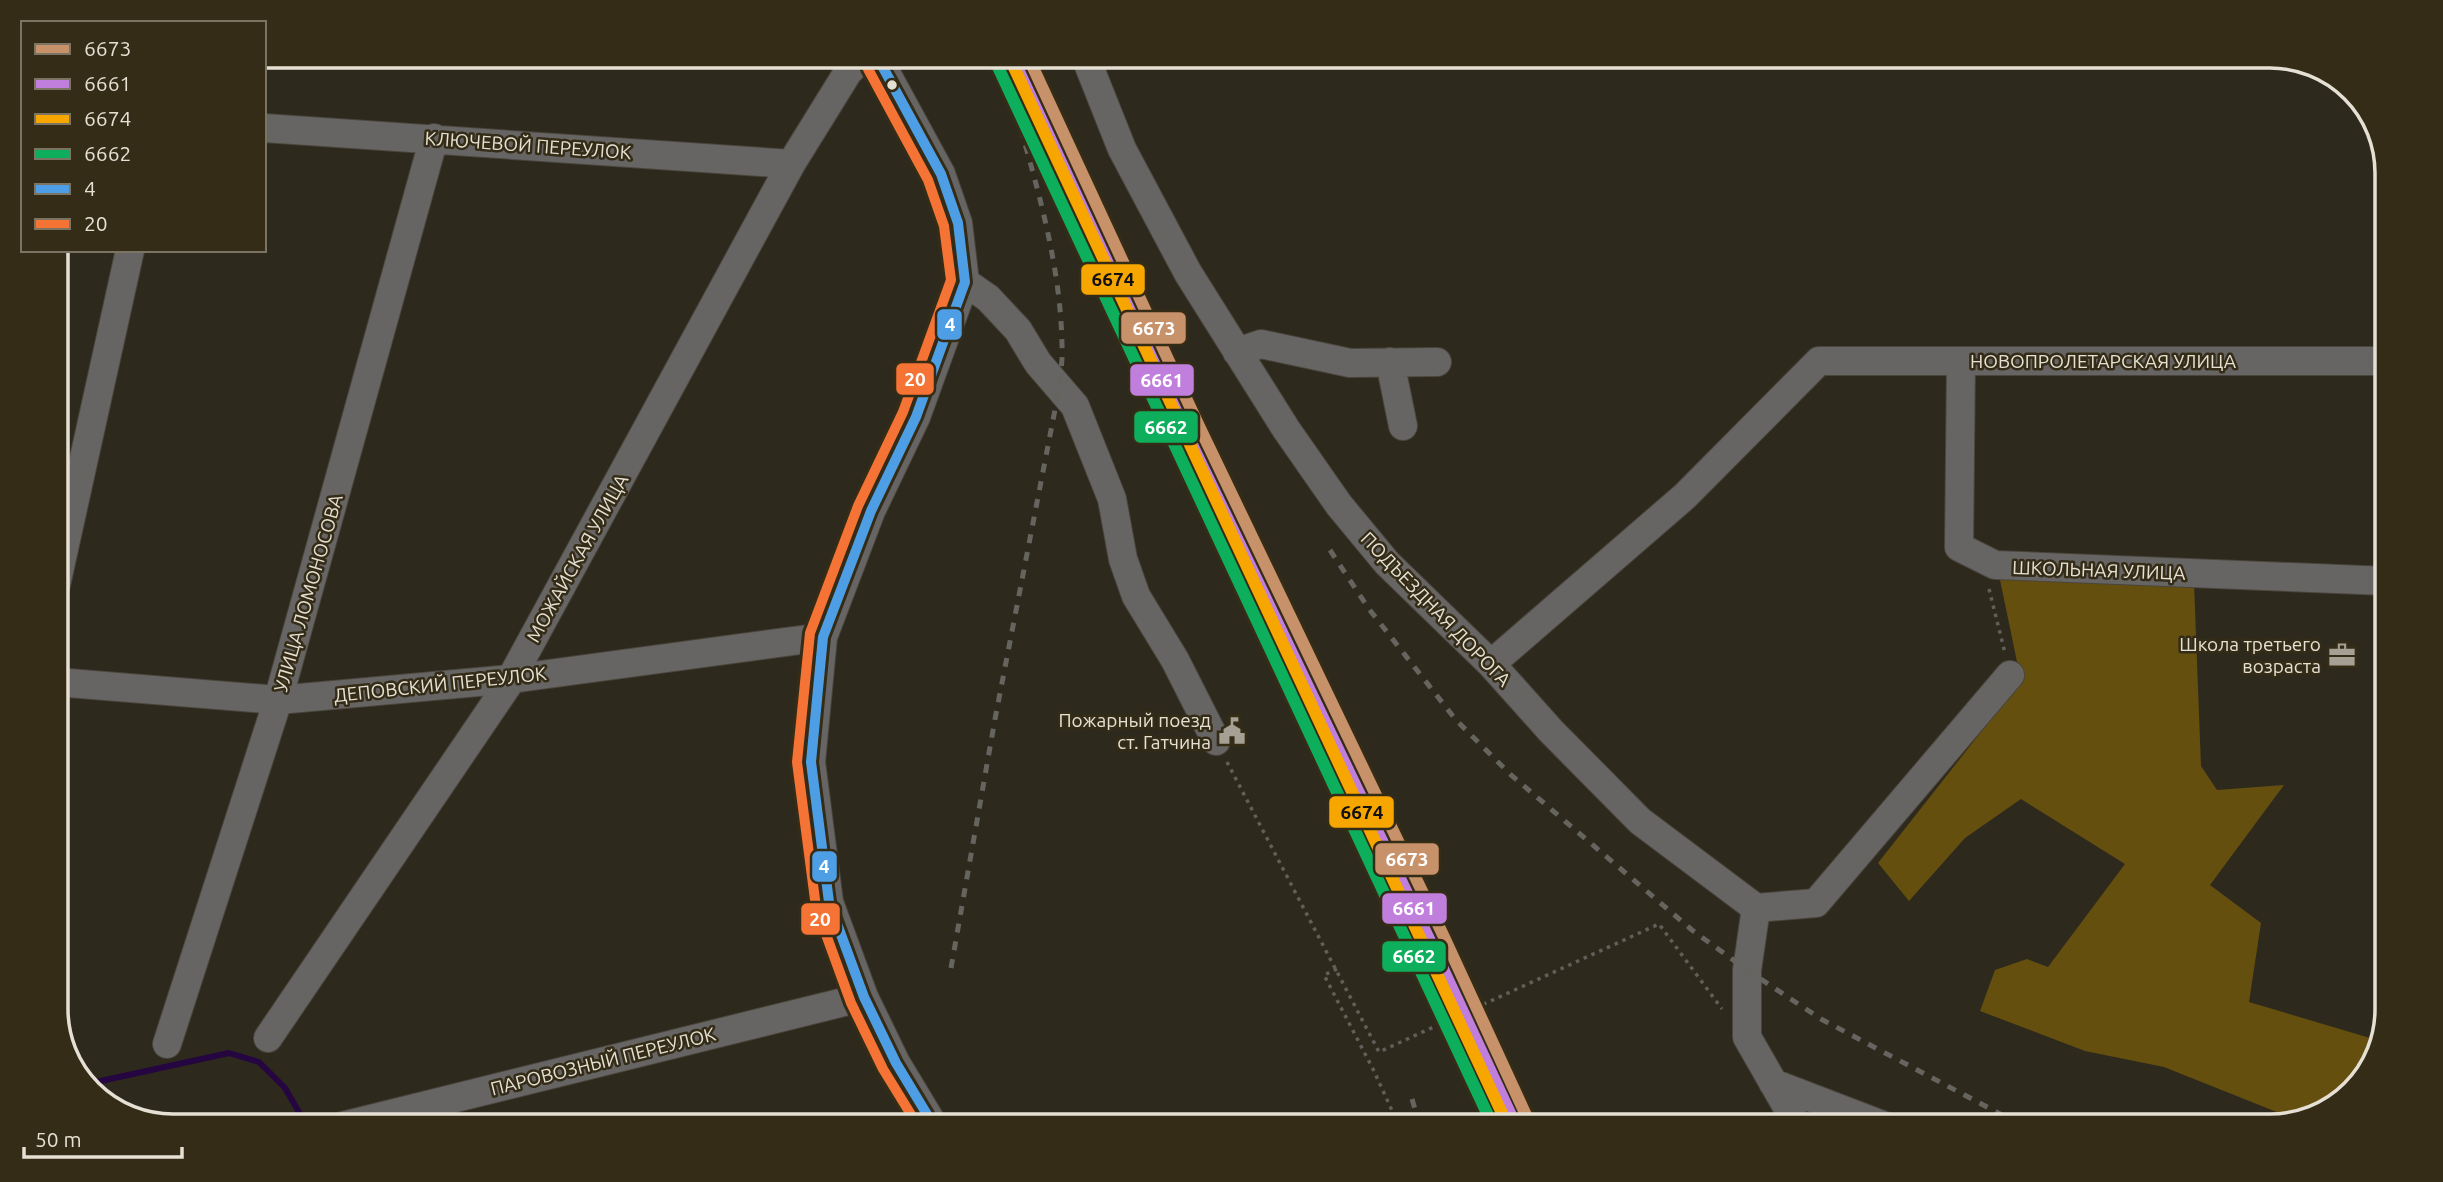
<svg xmlns="http://www.w3.org/2000/svg" width="2443" height="1182" font-family="Ubuntu,sans-serif">
  <rect width="100%" height="100%" fill="#2e291d"/>
  <path fill="#644f0f" d="M1999 575 2194 583 2201 766 2217 790 2284 785 2210 885 2261 923 2249 1002 2380 1041 2375 1060 2335 1107 2294 1119 2164 1067 2085 1051 1980 1011 1995 970 2027 959 2048 967 2125 864 2021 799 1965 838 1909 901 1878 863 2021 681Z"/>
  <g fill="none" stroke-linecap="round" stroke-linejoin="round">
    <path stroke="#250641" stroke-width="6" d="M87 1084 229 1053 259 1062 285 1088 307 1126"/>
    <defs>
      <path id="minor" d="M1087 61 1122 149 1188 273 1286 429 1339 505 1387 563 1491 664 1551 731 1640 821 1756 908 1747 970V1037L1798 1126
        M880 62 941 174 958 223 965 282 916 417 871 511 823 637 811 762 829 902 864 997 896 1063 934 1126
        M264 128 791 164
        M965 282 988 298 1018 330 1038 363 1075 406 1112 499 1123 559 1136 596 1175 660 1216 741
        M1237 352 1261 344 1350 363 1437 362
        M1961 361 1959 547 1995 565 2387 581
        M1390 362 1403 426
        M56 585 130 250
        M1491 664 1685 496 1819 361H2387
        M56 682 278 700 511 679 823 637
        M1756 908 1816 903 2010 675
        M268 1038 507 686 791 164 848 72 858 62
        M167 1044 278 700 434 138
        M1773 1083 1885 1126
        M342 1126 864 997"/>
    </defs>
    <use href="#minor" stroke="#4a453c" stroke-width="30"/>
    <path stroke="#615f59" stroke-width="3.5" stroke-dasharray="3.5 5" stroke-linecap="butt" d="M1989 589 2005 653
      M1227 762 1379 1052 1659 924 1722 1009
      M1337 969 1324 975 1374 1071 1399 1126
      M1467 1011 1501 1084"/>
    <use href="#minor" stroke="#676564" stroke-width="28"/>
    <path stroke="#66645e" stroke-width="5" stroke-dasharray="9 9" stroke-linecap="butt" d="M1330 550 1369 609 1456 720 1510 774 1692 930 1747 970 1821 1019 2023 1126
      M951 968 995 719 1059 389C1060 375 1063 360 1062 346 1061 269 1039 193 1018 119
      M1412 1099 1420 1126"/>
    <defs>
      <path id="bus-1" d="M880 62 941 174 958 223 965 282 916 417 871 511 823 637 811 762 829 902 864 997 896 1063 934 1126"/>
      <path id="bus-2" d="M868 69 928 180 944 226 951 280 903 412 858 506 810 633 797 762 816 907 851 1003 883 1069 918 1126"/>
    </defs>
    <use href="#bus-1" stroke="#342c17" stroke-width="16"/>
    <use href="#bus-2" stroke="#342c17" stroke-width="16"/>
    <use href="#bus-1" stroke="#4d9ee5" stroke-width="10"/>
    <use href="#bus-2" stroke="#f57335" stroke-width="10"/>
    <defs>
      <path id="rail-1" d="M1030 61 1198 424 1444 937 1531 1126"/>
      <path id="rail-2" d="M1017 67 1185 430 1431 943 1516 1126"/>
      <path id="rail-3" d="M1011 61 1508 1126"/>
      <path id="rail-4" d="M998 67 1493 1126"/>
    </defs>
    <use href="#rail-1" stroke="#342c17" stroke-width="18"/>
    <use href="#rail-2" stroke="#342c17" stroke-width="18"/>
    <use href="#rail-3" stroke="#342c17" stroke-width="18"/>
    <use href="#rail-4" stroke="#342c17" stroke-width="18"/>
    <use href="#rail-1" stroke="#c7916a" stroke-width="12"/>
    <use href="#rail-2" stroke="#c07fdc" stroke-width="12"/>
    <use href="#rail-3" stroke="#f7a600" stroke-width="12"/>
    <use href="#rail-4" stroke="#0daf5c" stroke-width="12"/>
  </g>
  <defs>
    <symbol id="office-bare" viewBox="-9 -9 18 18"><path d="M-6-3h4V-5.5h4V-3h4V5H-6ZM-1-4.5V-3h2v-1.5ZM-6 0V1H6V0Z" fill="#a5a093" stroke="#342c17" stroke-width="2.5" paint-order="stroke"/></symbol>
    <symbol id="civic-bare" viewBox="-9 -9 18 18"><path d="M-.6-6.5H3V-4.5H.6V-3L4-1V1h2V6H-6V1h2V-1L-.6-3ZM-1.2 2.5V6h2.4V2.5Z" fill="#a5a093" stroke="#342c17" stroke-width="2.5" paint-order="stroke"/></symbol>
  </defs>
  <g fill-rule="evenodd">
    <use href="#office-bare" x="2323" y="636" width="38" height="38"/>
    <use href="#civic-bare" x="1213" y="712" width="38" height="38"/>
  </g>
  <circle fill="#e5e0d3" stroke="#342c17" stroke-width="2.5" cx="892" cy="85" r="6"/>
  <g text-anchor="middle" dominant-baseline="central" stroke-width="5" stroke-linejoin="round" paint-order="stroke">
    <g font-size="19" fill="#e5e0d3" stroke="#342c17">
      <text transform="translate(528 145) rotate(4)">КЛЮЧЕВОЙ ПЕРЕУЛОК</text>
      <text x="2103" y="361">НОВОПРОЛЕТАРСКАЯ УЛИЦА</text>
      <text transform="translate(577 558) rotate(-61)">МОЖАЙСКАЯ УЛИЦА</text>
      <text transform="translate(2099 570) rotate(2)">ШКОЛЬНАЯ УЛИЦА</text>
      <text transform="translate(308 593) rotate(-74)">УЛИЦА ЛОМОНОСОВА</text>
      <text transform="translate(1436 609) rotate(46)">ПОДЪЕЗДНАЯ ДОРОГА</text>
      <text transform="translate(440 684) rotate(-6)">ДЕПОВСКИЙ ПЕРЕУЛОК</text>
      <text transform="translate(603 1061) rotate(-14)">ПАРОВОЗНЫЙ ПЕРЕУЛОК</text>
    </g>
    <g font-size="19" fill="#e5e0d3" stroke="#342c17" text-anchor="end">
      <text x="2321" y="644">Школа третьего<tspan x="2321" dy="22">возраста</tspan></text>
      <text x="1211" y="720">Пожарный поезд<tspan x="1211" dy="22">ст. Гатчина</tspan></text>
    </g>
  </g>
  <path d="M0 0H2443V1182H0ZM173 68H2270A105 105 0 0 1 2375 173V1009A105 105 0 0 1 2270 1114H173A105 105 0 0 1 68 1009V173A105 105 0 0 1 173 68Z" fill="#342c17" fill-rule="evenodd"/>
  <path fill="none" stroke="#e5e0d3" stroke-width="3.5" d="M173 68H2270A105 105 0 0 1 2375 173V1009A105 105 0 0 1 2270 1114H173A105 105 0 0 1 68 1009V173A105 105 0 0 1 173 68Z"/>
  <g stroke="#342c17" stroke-width="2.5">
    <rect x="1080" y="263" width="66" height="33" rx="7" fill="#f7a600"/>
    <rect x="936" y="308" width="27" height="33" rx="7" fill="#4d9ee5"/>
    <rect x="1120" y="311" width="67" height="34" rx="7" fill="#c7916a"/>
    <rect x="895" y="362" width="40" height="34" rx="7" fill="#f57335"/>
    <rect x="1129" y="363" width="66" height="34" rx="7" fill="#c07fdc"/>
    <rect x="1133" y="410" width="66" height="34" rx="7" fill="#0daf5c"/>
    <rect x="1328" y="795" width="67" height="34" rx="7" fill="#f7a600"/>
    <rect x="1374" y="842" width="66" height="34" rx="7" fill="#c7916a"/>
    <rect x="811" y="850" width="27" height="33" rx="7" fill="#4d9ee5"/>
    <rect x="1381" y="892" width="67" height="33" rx="7" fill="#c07fdc"/>
    <rect x="800" y="902" width="41" height="34" rx="7" fill="#f57335"/>
    <rect x="1381" y="940" width="66" height="33" rx="7" fill="#0daf5c"/>
  </g>
  <g font-size="19" text-anchor="middle" font-weight="bold" fill="#fff">
    <text x="950" y="331">4</text>
    <text x="1154" y="335">6673</text>
    <text x="915" y="386">20</text>
    <text x="1162" y="387">6661</text>
    <text x="1166" y="434">6662</text>
    <text x="1407" y="866">6673</text>
    <text x="824" y="873">4</text>
    <text x="1414" y="915">6661</text>
    <text x="820" y="926">20</text>
    <text x="1414" y="963">6662</text>
  </g>
  <g font-size="19" text-anchor="middle" font-weight="bold" fill="#111">
    <text x="1113" y="286">6674</text>
    <text x="1362" y="819">6674</text>
  </g>
  <rect x="21" y="21" width="245" height="231" fill="#342c17" stroke="#7b7462" stroke-width="2"/>
  <rect x="35" y="44" width="35" height="10" fill="#c7916a" stroke="#7b7462" stroke-width="2"/>
  <text x="84" y="56" font-size="21" fill="#e5e0d3">6673</text>
  <rect x="35" y="79" width="35" height="10" fill="#c07fdc" stroke="#7b7462" stroke-width="2"/>
  <text x="84" y="91" font-size="21" fill="#e5e0d3">6661</text>
  <rect x="35" y="114" width="35" height="10" fill="#f7a600" stroke="#7b7462" stroke-width="2"/>
  <text x="84" y="126" font-size="21" fill="#e5e0d3">6674</text>
  <rect x="35" y="149" width="35" height="10" fill="#0daf5c" stroke="#7b7462" stroke-width="2"/>
  <text x="84" y="161" font-size="21" fill="#e5e0d3">6662</text>
  <rect x="35" y="184" width="35" height="10" fill="#4d9ee5" stroke="#7b7462" stroke-width="2"/>
  <text x="84" y="196" font-size="21" fill="#e5e0d3">4</text>
  <rect x="35" y="219" width="35" height="10" fill="#f57335" stroke="#7b7462" stroke-width="2"/>
  <text x="84" y="231" font-size="21" fill="#e5e0d3">20</text>
  <path d="M24 1147v10h158v-10" fill="none" stroke="#e5e0d3" stroke-width="3.5"/>
  <text x="35" y="1147" font-size="21" fill="#e5e0d3" stroke="#342c17" stroke-width="5" paint-order="stroke">50 m</text>
</svg>
